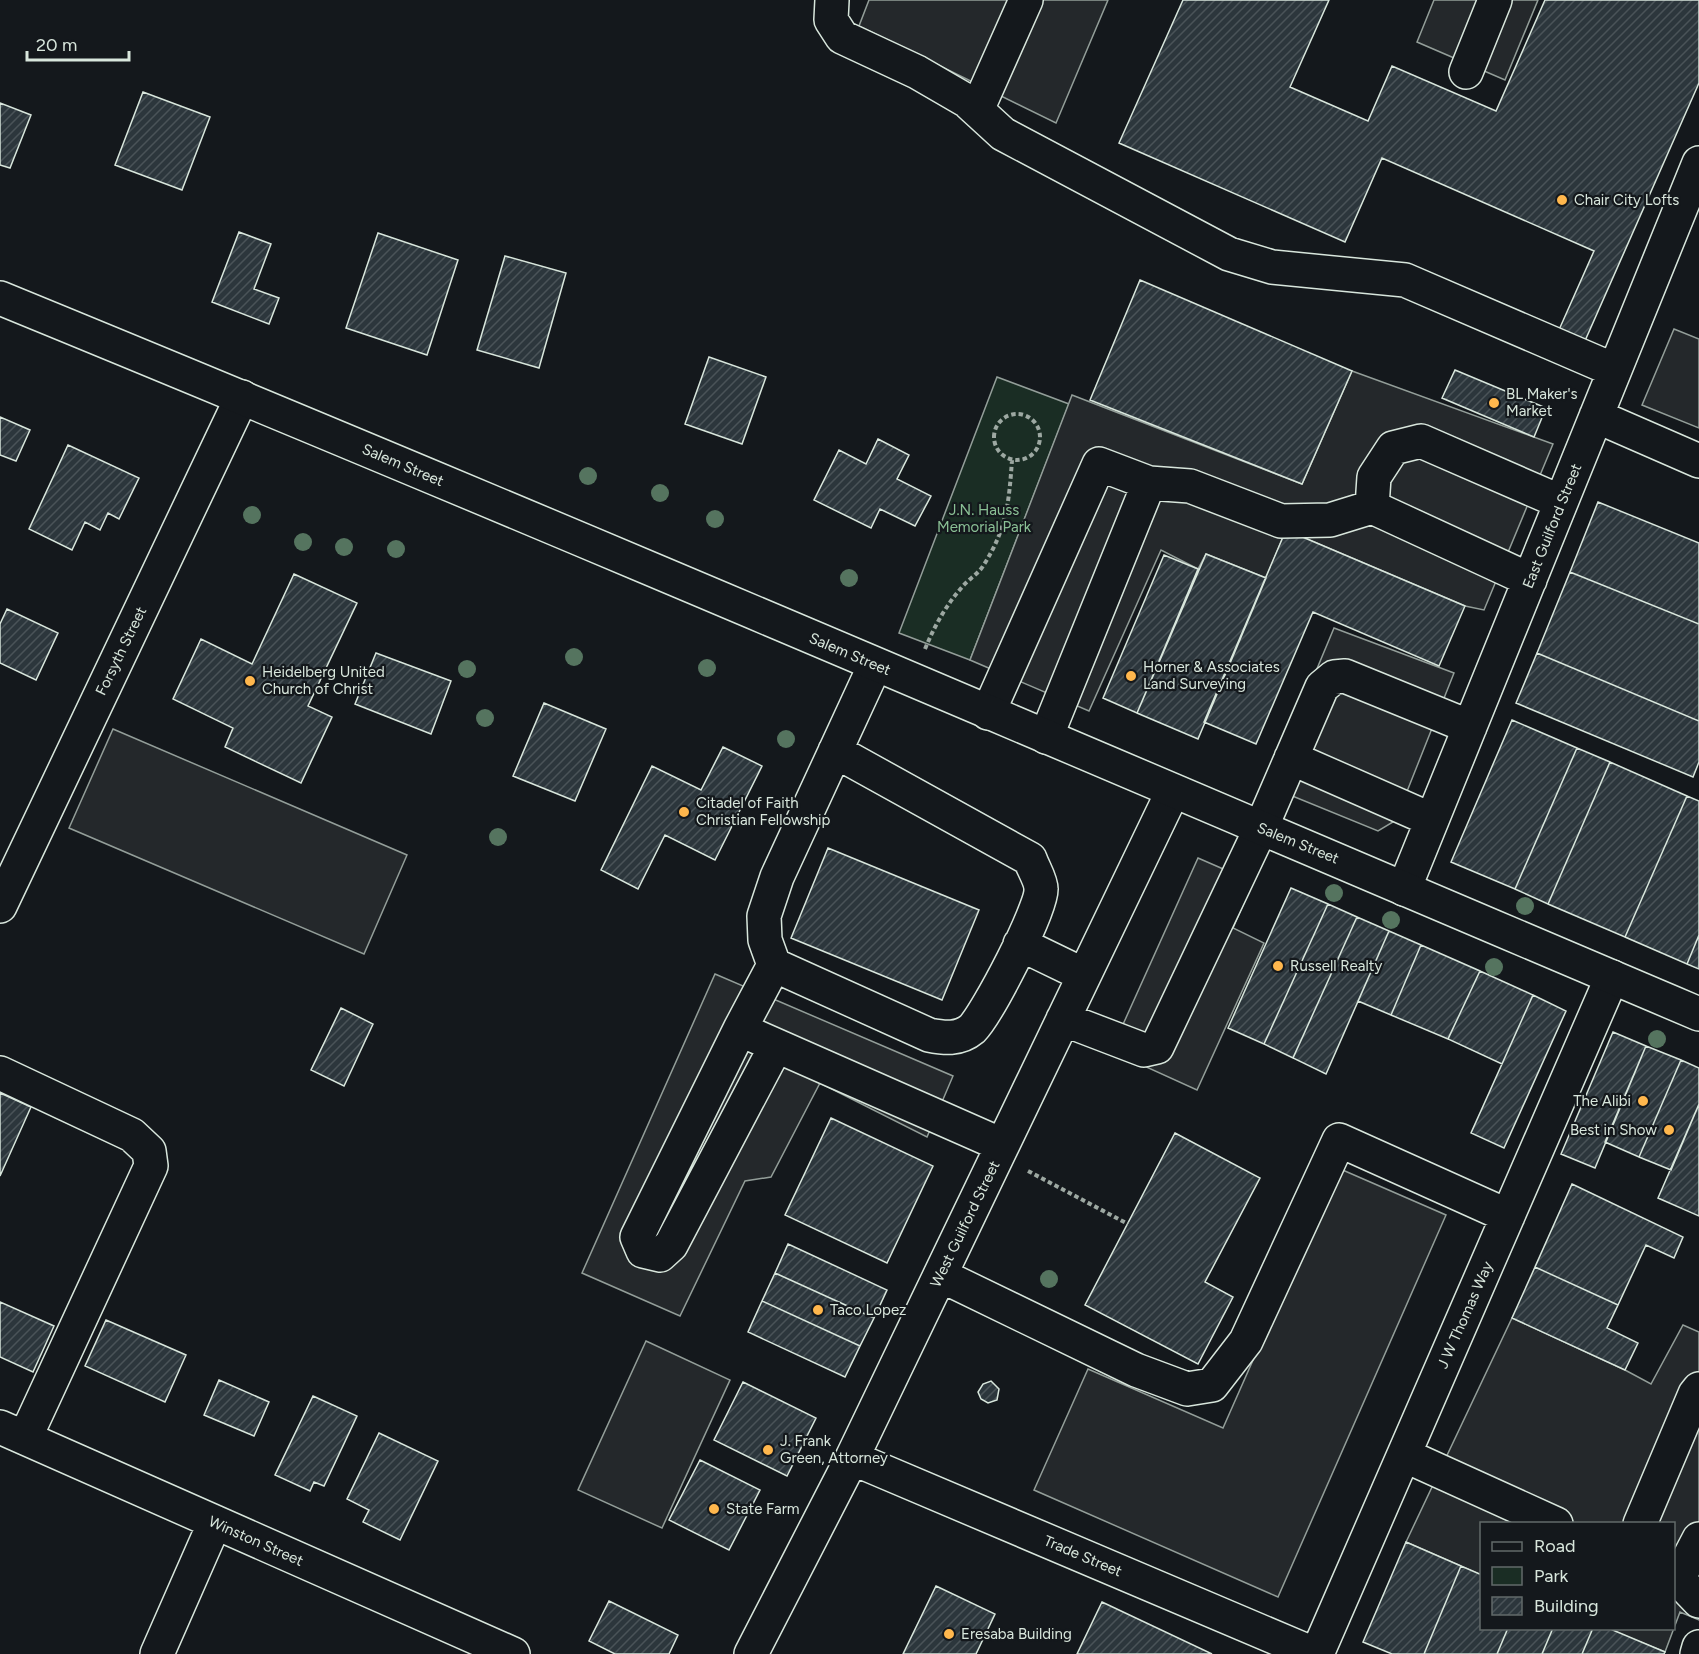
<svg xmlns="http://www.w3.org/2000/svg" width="1699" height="1654" font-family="Figtree,sans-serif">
  <defs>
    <pattern id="building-hatch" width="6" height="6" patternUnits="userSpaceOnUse" patternTransform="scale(1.5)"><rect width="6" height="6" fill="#2c363c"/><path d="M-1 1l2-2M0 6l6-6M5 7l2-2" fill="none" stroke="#4a5358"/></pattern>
  </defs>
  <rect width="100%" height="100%" fill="#14181c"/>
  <path fill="#1a2d24" stroke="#939e99" stroke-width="1.5" d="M997 377 1069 404 970 660 899 633Z"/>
  <path fill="#24282b" stroke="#939e99" stroke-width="1.5" d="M869 0H1108L1056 123 859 26Z
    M1434 0H1538L1505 80 1417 42Z
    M1674 329 1699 339V428L1642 405Z
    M1352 371 1553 444 1484 610 1465 606 1286 530 1266 578 1206 554 1198 569 1161 550 1089 711 970 660 1072 395 1302 484Z
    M1334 628 1454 673 1400 809 1393 822 1378 831 1268 786Z
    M113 729 407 855 364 954 69 828Z
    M1198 858 1253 882 1233 928 1264 943 1197 1090 1111 1051Z
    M715 974 953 1076 927 1137 820 1083 771 1177 745 1181 680 1316 582 1273Z
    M1338 1168 1446 1215 1278 1597 1034 1490 1088 1369 1223 1428Z
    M1512 1318 1625 1370 1651 1384 1683 1325 1699 1332V1620L1680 1612 1665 1652 1608 1629 1674 1628V1524H1482L1481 1575 1406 1542Z
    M646 1341 730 1380 662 1528 578 1490Z"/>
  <path fill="url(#building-hatch)" stroke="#d8e6dc" stroke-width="1.5" d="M1183 0H1329L1290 87 1368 121 1392 66 1496 111 1545 0H1699V83L1584 343 1558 332 1594 251 1382 158 1345 242 1119 143Z
    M143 92 210 117 182 190 115 165Z
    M0 103 31 115 10 168 0 165Z
    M239 232 271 244 254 289 279 298 269 324 212 302Z
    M378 233 458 260 427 355 346 328Z
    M505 256 566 273 539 368 477 350Z
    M1140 280 1352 371 1302 484 1090 400Z
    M709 357 766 377 742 444 685 424Z
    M1455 370 1546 408 1534 437 1442 398Z
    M0 417 30 430 16 461 0 455Z
    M878 439 909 455 897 479 931 496 915 526 880 509 871 528 814 500 839 450 866 464Z
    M68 445 139 478 119 519 108 513 100 530 85 522 72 550 29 529Z
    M1598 502 1699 543V624L1570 572Z
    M1286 530 1465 606 1439 666 1313 612 1256 744 1204 722Z
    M1206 554 1266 578 1198 739 1137 713Z
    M1164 555 1198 569 1137 713 1103 698Z
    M1570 572 1699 624V721L1537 653Z
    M294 574 357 603 308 706 332 717 301 783 225 747 233 728 173 699 201 639 252 664Z
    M7 609 58 633 36 680 0 663V624Z
    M376 653 451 681 431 734 355 704Z
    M1537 653 1699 721V762L1693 777 1516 703Z
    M544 703 606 729 575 801 513 776Z
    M1512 720 1577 748 1515 889 1451 862Z
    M723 747 762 766 715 860 665 835 638 889 601 870 652 766 701 790Z
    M1577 748 1610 762 1548 904 1515 889Z
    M1610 762 1687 796 1625 937 1548 904Z
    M1687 796 1699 801V935L1687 964 1625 937Z
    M828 848 979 910 942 1000 791 938Z
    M1291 888 1328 904 1264 1044 1228 1028Z
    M1328 904 1357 917 1293 1058 1264 1044Z
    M1357 917 1389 931 1326 1074 1293 1058Z
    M1389 931 1421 945 1391 1015 1358 1001Z
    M1699 935V969L1687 964Z
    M1421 945 1480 971 1448 1039 1391 1015Z
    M1480 971 1533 995 1502 1064 1448 1039Z
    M1533 995 1566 1011 1504 1148 1471 1133Z
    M341 1008 373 1024 344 1086 311 1070Z
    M1613 1032 1646 1046 1595 1168 1561 1154Z
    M1646 1046 1681 1060 1639 1157 1605 1142Z
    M1681 1060 1699 1068V1104L1671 1170 1639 1157Z
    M0 1093 31 1107 0 1176Z
    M1699 1104V1216L1658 1198Z
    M831 1118 933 1166 887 1263 785 1215Z
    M1175 1133 1260 1178 1205 1282 1233 1297 1198 1364 1085 1305Z
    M1572 1184 1683 1237 1674 1258 1646 1245 1618 1305 1535 1267Z
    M788 1244 887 1290 874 1318 775 1273Z
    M1535 1267 1618 1305 1607 1328 1638 1343 1625 1370 1512 1318Z
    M775 1273 874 1318 860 1346 762 1301Z
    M762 1301 860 1346 845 1377 748 1332Z
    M0 1302 54 1326 33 1372 0 1357Z
    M106 1320 186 1355 165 1402 85 1366Z
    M219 1380 269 1402 254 1436 204 1415Z
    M991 1381 999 1389 997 1400 988 1403 981 1399 978 1392 983 1384Z
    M743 1382 816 1418 787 1476 714 1440Z
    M313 1396 357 1416 324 1486 314 1482 310 1491 275 1475Z
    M379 1433 438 1461 400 1540 363 1522 369 1510 347 1499Z
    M700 1460 760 1490 729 1550 669 1520Z
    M1406 1542 1461 1566 1424 1654H1392L1363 1642Z
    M1461 1566 1482 1575V1628H1508L1497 1654H1424Z
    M936 1586 995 1614 976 1654H903Z
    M609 1601 678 1635 669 1654H615L589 1641Z
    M1102 1602 1212 1654H1077Z
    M1508 1628H1553L1542 1654H1497Z
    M1553 1628H1593L1582 1654H1542Z
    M1593 1628H1608L1665 1652 1664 1654H1582Z"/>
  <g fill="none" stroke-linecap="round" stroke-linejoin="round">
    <defs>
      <path id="minor" d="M832 0 831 20 842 37 917 72 967 101 1003 134 1229 254 1272 267 1405 280 1614 370
        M1466 72 1495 0
        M977 110 1026 0
        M1596 416 1699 461
        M1372 507 1374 477 1393 448 1421 441 1561 502
        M988 713 1099 464 1149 483 1190 486 1281 521 1330 520 1372 507 1530 580
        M1046 737 1149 483
        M1291 758 1432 820
        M1404 889 1699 163
        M0 906 242 397
        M1020 944 1084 975
        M774 965 929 1035C944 1038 959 1040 972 1029 987 1014 1042 909 1041 889 1041 880 1033 868 1030 859L835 751
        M1063 1019 1144 1050 1157 1047 1261 828 1322 687 1334 677 1345 676 1470 727
        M757 1037 1002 1145
        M776 1046 671 1245 660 1255 643 1251 637 1237 740 1029 774 965 765 940 764 916 777 877 875 665
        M0 1073 132 1135 149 1151 151 1166 25 1438
        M940 1275 1136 1370 1187 1389 1212 1385 1246 1341 1339 1140 1508 1216
        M0 1427 513 1654
        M1404 1455 1556 1524
        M852 1458 1314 1654
        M1640 1524 1695 1394 1699 1389
        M1674 1577 1678 1579 1699 1601
        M1678 1579 1699 1539
        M157 1654 215 1522
        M751 1654 852 1458 1173 791
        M1317 1654 1612 977
        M1697 1654 1699 1647"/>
      <path id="major" d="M0 298C569 531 1133 774 1699 1014"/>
    </defs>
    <use href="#minor" stroke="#d8e6dc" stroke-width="36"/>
    <use href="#major" stroke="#d8e6dc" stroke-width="36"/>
    <path stroke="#9da8a2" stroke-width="4" stroke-dasharray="4.5 3" stroke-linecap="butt" d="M994 437a23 23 0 1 1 46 0a23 23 0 1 1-46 0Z
      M925 649C935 625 946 605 963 586 969 579 978 574 983 566 1007 529 1009 502 1012 460
      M1028 1171 1128 1224"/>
    <use href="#minor" stroke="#14181c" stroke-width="33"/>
    <use href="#major" stroke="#14181c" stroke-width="33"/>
  </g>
  <g fill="#55745f">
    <circle cx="588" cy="476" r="9"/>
    <circle cx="660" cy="493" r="9"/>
    <circle cx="252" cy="515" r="9"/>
    <circle cx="715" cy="519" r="9"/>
    <circle cx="303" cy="542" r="9"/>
    <circle cx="344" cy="547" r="9"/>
    <circle cx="396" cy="549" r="9"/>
    <circle cx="849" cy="578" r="9"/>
    <circle cx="574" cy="657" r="9"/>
    <circle cx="707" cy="668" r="9"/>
    <circle cx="467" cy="669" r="9"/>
    <circle cx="485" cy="718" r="9"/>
    <circle cx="786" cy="739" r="9"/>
    <circle cx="498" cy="837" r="9"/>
    <circle cx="1334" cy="893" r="9"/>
    <circle cx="1525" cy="906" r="9"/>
    <circle cx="1391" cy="920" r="9"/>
    <circle cx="1494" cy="967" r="9"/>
    <circle cx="1657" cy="1039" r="9"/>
    <circle cx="1049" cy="1279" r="9"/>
  </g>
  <g fill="#ffb74d" stroke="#14181c" stroke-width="2">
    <circle cx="1562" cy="200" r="6"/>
    <circle cx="1494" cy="403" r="6"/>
    <circle cx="1131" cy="676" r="6"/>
    <circle cx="250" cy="681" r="6"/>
    <circle cx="684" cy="812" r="6"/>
    <circle cx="1278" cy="966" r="6"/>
    <circle cx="1643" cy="1101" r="6"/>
    <circle cx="1669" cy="1130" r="6"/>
    <circle cx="818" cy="1310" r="6"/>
    <circle cx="768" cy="1450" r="6"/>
    <circle cx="714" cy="1509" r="6"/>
    <circle cx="949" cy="1634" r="6"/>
  </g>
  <g text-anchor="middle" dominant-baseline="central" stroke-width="4.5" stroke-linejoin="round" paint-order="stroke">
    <g font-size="15" fill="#d8e6dc" stroke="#14181c" text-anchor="start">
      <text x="1574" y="200">Chair City Lofts</text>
      <text x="1506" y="394">BL Maker's<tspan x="1506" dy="17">Market</tspan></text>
      <text x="1143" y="667">Horner &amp; Associates<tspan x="1143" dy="17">Land Surveying</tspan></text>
      <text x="262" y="672">Heidelberg United<tspan x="262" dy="17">Church of Christ</tspan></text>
      <text x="696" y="803">Citadel of Faith<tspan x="696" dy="17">Christian Fellowship</tspan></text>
      <text x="1290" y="966">Russell Realty</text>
      <text x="1631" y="1101" text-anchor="end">The Alibi</text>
      <text x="1657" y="1130" text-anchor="end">Best in Show</text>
      <text x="830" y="1310">Taco Lopez</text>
      <text x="780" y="1441">J. Frank<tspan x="780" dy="17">Green, Attorney</tspan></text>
      <text x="726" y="1509">State Farm</text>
      <text x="961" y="1634">Eresaba Building</text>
    </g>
    <g font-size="15" fill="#d8e6dc" stroke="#14181c">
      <text transform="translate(403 465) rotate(23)">Salem Street</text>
      <text transform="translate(1552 526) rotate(-68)">East Guilford Street</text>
      <text transform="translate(121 651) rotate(-64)">Forsyth Street</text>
      <text transform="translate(850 654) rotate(23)">Salem Street</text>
      <text transform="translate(1298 843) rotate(22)">Salem Street</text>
      <text transform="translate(965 1224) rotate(-64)">West Guilford Street</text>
      <text transform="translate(1465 1315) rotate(-66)">J W Thomas Way</text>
      <text transform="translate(256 1541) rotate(24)">Winston Street</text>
      <text transform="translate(1083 1556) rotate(23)">Trade Street</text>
    </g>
    <g font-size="15" fill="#8ac095" stroke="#14181c">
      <text x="984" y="510">J.N. Hauss<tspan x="984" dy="17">Memorial Park</tspan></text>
    </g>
  </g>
  <rect x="1480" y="1522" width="195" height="108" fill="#14181c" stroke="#626a69" stroke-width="1.5"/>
  <rect x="1492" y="1542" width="30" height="9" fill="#14181c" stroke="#626a69" stroke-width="1.5"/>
  <text x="1534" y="1552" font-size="18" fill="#d8e6dc">Road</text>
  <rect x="1492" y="1567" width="30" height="18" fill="#1a2d24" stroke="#626a69" stroke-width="1.5"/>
  <text x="1534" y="1582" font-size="18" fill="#d8e6dc">Park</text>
  <rect x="1492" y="1597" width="30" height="18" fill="url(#building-hatch)" stroke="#626a69" stroke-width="1.5"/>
  <text x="1534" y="1612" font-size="18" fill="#d8e6dc">Building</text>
  <path d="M27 51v9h102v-9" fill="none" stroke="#d8e6dc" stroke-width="3"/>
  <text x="36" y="51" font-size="18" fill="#d8e6dc" stroke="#14181c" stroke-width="4.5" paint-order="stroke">20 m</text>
</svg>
